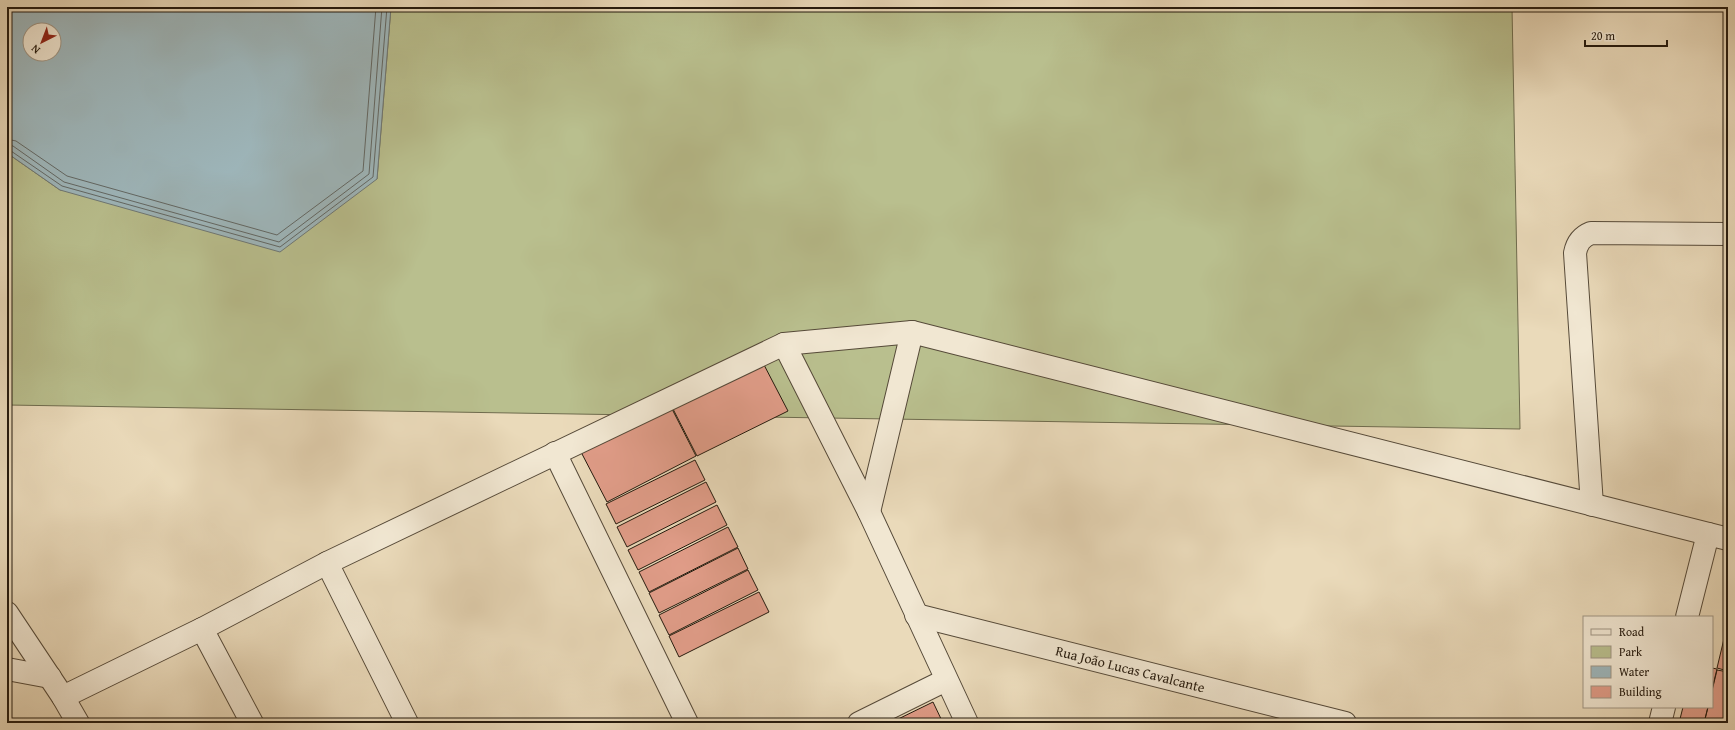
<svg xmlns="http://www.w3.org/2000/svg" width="1735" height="730" font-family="'Gentium Book Plus',serif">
  <rect width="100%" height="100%" fill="#eadaba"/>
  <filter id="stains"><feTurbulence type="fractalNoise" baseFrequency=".005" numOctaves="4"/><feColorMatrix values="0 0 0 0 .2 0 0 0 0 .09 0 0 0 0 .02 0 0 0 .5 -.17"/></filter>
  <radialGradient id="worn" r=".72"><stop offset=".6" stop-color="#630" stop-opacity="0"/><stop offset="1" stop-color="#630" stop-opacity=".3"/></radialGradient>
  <path fill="#b9bf8e" stroke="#6f6c4e" d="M391 7H1512L1520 429 7 405V153L60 190 377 179Z"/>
  <path fill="#9eb7bc" stroke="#6e7876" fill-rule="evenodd" d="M7 7H391L377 179 280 252 60 190 7 153ZM30 30H54V54H30Z"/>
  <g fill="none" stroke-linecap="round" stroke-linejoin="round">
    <path stroke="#626865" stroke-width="1" d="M7 139 16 141 67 176 277 235 363 171 376 7
      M7 145 13 146 64 182 279 242 369 174 382 7
      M7 150 11 151 62 186 280 247 373 177 387 7"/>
  </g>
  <path fill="#e19d89" stroke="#251a0e" d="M762 361 788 411 697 456 672 407Z
    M671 407 696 456 607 502 581 452Z
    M695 460 705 480 616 524 606 504Z
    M706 482 716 502 627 547 617 527Z
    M717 505 727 525 638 570 628 550Z
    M728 527 738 547 649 592 639 572Z
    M738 548 748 569 659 613 649 593Z
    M748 570 758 590 669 635 659 615Z
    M759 592 769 612 679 657 669 636Z
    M1728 622V671L1717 668Z
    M1712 668 1717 669 1712 689Z
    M1717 670 1728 672V723H1704L1708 707H1712V691Z
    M933 702 943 723H890Z
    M1683 707H1708L1704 723H1679Z"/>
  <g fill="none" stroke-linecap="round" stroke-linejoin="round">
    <defs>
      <g id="minor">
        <path d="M784 344 869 512 967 723"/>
        <path d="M555 453 687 723"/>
        <path d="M1592 505 1575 253C1577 243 1581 237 1591 233L1728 234"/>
        <path d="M869 512 912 332"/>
        <path d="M327 563 407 723"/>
        <path d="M7 613 63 697 78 723"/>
        <path id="s1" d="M916 615 1345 723"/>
        <path d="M1687 617 1708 534"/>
        <path d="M202 629 252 723"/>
        <path d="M7 669 50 677"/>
        <path d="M63 697 202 629 327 563 784 344 912 332 1728 539"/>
        <path d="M859 723 946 680"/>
        <path d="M1660 723 1664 707"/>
      </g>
    </defs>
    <use href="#minor" stroke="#564a39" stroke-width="24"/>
    <use href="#minor" stroke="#f1e7d2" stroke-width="22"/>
  </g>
  <g text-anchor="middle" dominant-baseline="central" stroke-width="4" stroke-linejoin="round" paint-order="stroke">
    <g font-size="14" fill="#251a0e" stroke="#f1e7d2">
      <text stroke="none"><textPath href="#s1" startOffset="221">Rua João Lucas Cavalcante</textPath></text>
    </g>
  </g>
  <rect width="1735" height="730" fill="none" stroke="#eadaba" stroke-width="24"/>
  <rect x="8" y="8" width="1719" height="714" fill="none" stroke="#251a0e" stroke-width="2"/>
  <rect x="12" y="12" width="1711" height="706" fill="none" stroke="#251a0e"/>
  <rect x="1583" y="616" width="130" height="92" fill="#f1e7d2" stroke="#9f9584"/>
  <rect x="1591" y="629" width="20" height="6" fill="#f1e7d2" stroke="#9f9584"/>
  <text x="1619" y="636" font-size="12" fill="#251a0e">Road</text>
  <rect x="1591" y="646" width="20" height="12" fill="#b9bf8e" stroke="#9f9584"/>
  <text x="1619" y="656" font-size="12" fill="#251a0e">Park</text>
  <rect x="1591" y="666" width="20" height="12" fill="#9eb7bc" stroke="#9f9584"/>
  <text x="1619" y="676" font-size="12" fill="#251a0e">Water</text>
  <rect x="1591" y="686" width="20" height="12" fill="#e19d89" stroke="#9f9584"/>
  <text x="1619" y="696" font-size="12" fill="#251a0e">Building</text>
  <g transform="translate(42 42) rotate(222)"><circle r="19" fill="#f1e7d2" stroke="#9f9584"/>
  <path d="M0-3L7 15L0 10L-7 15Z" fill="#8f2418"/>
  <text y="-6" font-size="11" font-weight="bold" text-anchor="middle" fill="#251a0e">N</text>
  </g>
  <path d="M1585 40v6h82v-6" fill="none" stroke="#251a0e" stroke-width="2"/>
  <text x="1591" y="40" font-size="12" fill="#251a0e" stroke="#f1e7d2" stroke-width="3" paint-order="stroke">20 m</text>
  <rect width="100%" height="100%" filter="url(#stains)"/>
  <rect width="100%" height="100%" fill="url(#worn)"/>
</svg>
